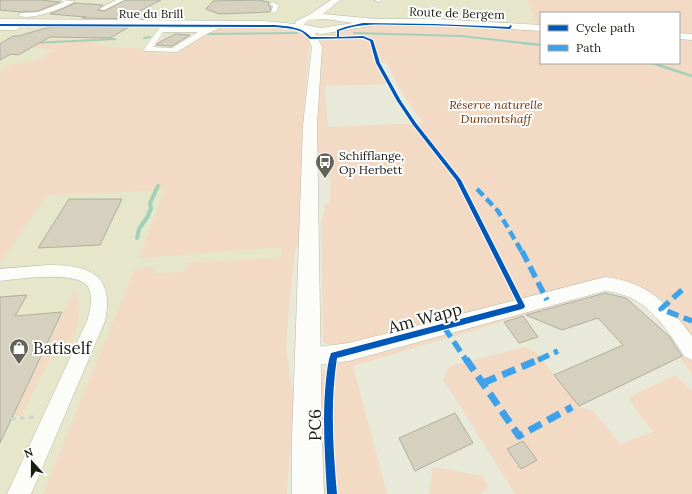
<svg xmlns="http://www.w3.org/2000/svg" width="692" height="494" font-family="Lora,serif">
  <rect width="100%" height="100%" fill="#e8e9d8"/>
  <path fill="#e5e6ca" d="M0 0H528L536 20H532L536 22 537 27 317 47 313 38 264 26 265 20H177L174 25 223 26 166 55 131 48 108 47 93 43 95 42 114 41 100 38 0 44Z
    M12 46 58 48 37 60 12 65 0 71V49Z
    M288 164 282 258 187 263 183 272 152 273 154 267 134 270 43 494H0V180Z"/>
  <path fill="#f2dac5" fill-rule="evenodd" d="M528 0H692V335L689 336 692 345V374L680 357 687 353 652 308 616 288 353 366 387 494H322L320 380 324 371 349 352 323 342 321 227 325 204H330V177L323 176 310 144 317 47C329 27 354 26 375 24L537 27 536 22 531 20H535ZM541 13H679V63H541ZM386 62 404 96 424 123 328 127 325 86 390 84 378 63Z
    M226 26C244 26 299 21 310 38L304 107 300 238 295 251 290 295 286 348 294 400 287 494H43L134 270 154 266 153 273 183 272 187 263 281 258V247L139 258 165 190 47 195 0 263V71L12 65 37 60 57 49 12 46 0 49V42L117 37 114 41 95 42 94 43 108 47 131 48 166 55 168 53H172L209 32Z
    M74 291C85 306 77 327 72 344L57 345 22 415H14Z
    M525 347 536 352 579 406 594 412 620 444 653 432 634 407 629 397 675 375 692 391V494H515L443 379 450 366Z
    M433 467 483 476 488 486 481 494H429Z"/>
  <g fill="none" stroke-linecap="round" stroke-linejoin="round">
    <path stroke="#a1d0bb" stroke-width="2" d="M354 33 461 36 531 44
      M207 34 297 33
      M144 38 150 37
      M34 43 115 39"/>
    <path stroke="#a1d0bb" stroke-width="2.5" d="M34 43H36
      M522 43 541 45
      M652 63 692 76"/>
    <path stroke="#a1d0bb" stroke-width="4" d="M137 238 139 229 148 216 151 208 150 203 158 186"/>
  </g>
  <path fill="#d6d1bf" stroke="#b0aea2" d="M0 0H41L60 2 38 11 21 12 0 10Z
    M125 0H161L134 14 149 15 144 19 82 18 86 17 50 14 75 3 103 5 98 10 105 11Z
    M258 0 269 2 268 5 271 7 270 12 219 14 206 9 213 1Z
    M50 27H129L110 38 50 37 18 55 11 54 0 60V44L13 36H18Z
    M175 34 190 35 172 46 156 45 158 43Z
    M69 199H122L100 245 38 248Z
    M605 293 626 298 669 336 682 356 579 406 554 375 623 345 598 318 562 330 526 315Z
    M27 295 15 316 62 312 0 443V297Z
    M523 316 538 337 519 343 504 322Z
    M455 413 473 443 415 471 399 438Z
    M523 441 537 460 521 469 507 449Z"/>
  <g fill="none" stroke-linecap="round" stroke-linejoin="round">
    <defs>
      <path id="minor" d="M60 0 75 1C66 8 28 22 18 15L21 13 38 12 64 2Z
        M116 0H124L104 10 99 9Z
        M374 0H382L379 2Z
        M272 2 279 5 276 13 271 12 273 6 269 4Z
        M165 22 168 24 166 28H208L225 22 228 24 205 35 177 52 145 51 144 49 163 23ZM163 32H198L172 48 153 47Z
        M0 26H16L20 28 16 30H0Z
        M48 265C89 265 115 274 105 321L31 494H7L87 321C90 311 94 297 88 287 78 270 18 279 0 281V269Z
        M605 277C648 282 667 303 692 336V360L685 357C663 325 647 295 605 291L349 361 309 366 302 363 300 357 302 351 309 348 349 343Z"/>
      <path id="major" d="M331 0H340L323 14 376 19H436L541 25V31L436 25H376L321 34 315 33 322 47 317 125 322 440 324 494H292V440L303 125 312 47 304 31 287 28 264 27 0 25V19L264 21 295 24 296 21 309 15ZM325 19 353 23 321 28 305 25 304 24 309 20Z
        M679 33 692 34V40L679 39Z"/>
    </defs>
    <use href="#minor" stroke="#babbae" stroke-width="1"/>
    <use href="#major" stroke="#babbae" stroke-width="1"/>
    <path stroke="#d3d3ce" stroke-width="3.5" stroke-dasharray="4.5 4.5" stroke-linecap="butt" d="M11 419 35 417"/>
    <use href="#minor" fill="#fcfcf9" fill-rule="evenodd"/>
    <use href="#major" fill="#fcfcf9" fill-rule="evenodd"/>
    <path stroke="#3da2ea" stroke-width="4.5" stroke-dasharray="9 4.5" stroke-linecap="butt" d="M477 189 498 211 522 252"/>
    <path stroke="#3da2ea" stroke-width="5.5" stroke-dasharray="12 5.5" stroke-linecap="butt" d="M522 251 547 300
      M682 290 661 309 692 321
      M444 327 466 360
      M538 360 558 351"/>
    <path stroke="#3da2ea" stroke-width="7" stroke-dasharray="14 7" stroke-linecap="butt" d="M466 359 519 436 572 407
      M483 383 540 359"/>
    <defs>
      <path id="cycleway" d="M363 23 434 24 509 27 510 25 512 26 510 29C476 27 443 25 409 25 385 25 362 22 339 31V37L363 36 373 40 380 63 401 101 416 123 461 180 525 306 524 308 522 309 337 358C330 403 333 448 337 494H327C325 456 322 418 326 380 327 371 328 361 331 353L518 304 456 180 413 125 397 101 376 63 370 41 363 38 310 39C307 37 305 34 302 32 294 28 284 28 275 27L0 26V24L275 25C288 26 302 27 311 37H337V30L345 27Z"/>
    </defs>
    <use href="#cycleway" stroke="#fff" stroke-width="2"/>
    <use href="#cycleway" fill="#0057b8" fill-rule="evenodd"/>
  </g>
  <defs>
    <symbol id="bus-pin" viewBox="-11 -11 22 30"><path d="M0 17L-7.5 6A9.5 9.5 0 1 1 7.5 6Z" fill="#636457" stroke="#fff"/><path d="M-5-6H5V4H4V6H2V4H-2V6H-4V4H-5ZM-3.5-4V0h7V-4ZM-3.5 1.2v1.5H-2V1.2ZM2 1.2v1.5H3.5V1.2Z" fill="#fff"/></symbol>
    <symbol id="shop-pin" viewBox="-11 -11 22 30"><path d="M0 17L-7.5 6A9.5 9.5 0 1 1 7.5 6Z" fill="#636457" stroke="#fff"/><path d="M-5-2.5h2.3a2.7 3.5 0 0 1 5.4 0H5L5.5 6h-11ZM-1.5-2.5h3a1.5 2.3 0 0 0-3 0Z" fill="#fff"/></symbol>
  </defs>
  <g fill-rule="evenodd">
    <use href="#bus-pin" x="314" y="151" width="22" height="30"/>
    <use href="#shop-pin" x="8" y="337" width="22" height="30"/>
  </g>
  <g text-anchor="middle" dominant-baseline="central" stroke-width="4" stroke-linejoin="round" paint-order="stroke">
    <g font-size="12" fill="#1c1d12" stroke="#fff">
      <text x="151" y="13">Rue du Brill</text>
      <text transform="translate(457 13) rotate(2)">Route de Bergem</text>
    </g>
    <g font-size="12" font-style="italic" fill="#733103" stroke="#fff">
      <text x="496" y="104">Réserve naturelle<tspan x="496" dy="14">Dumontshaff</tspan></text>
    </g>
    <g font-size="12" fill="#1c1d12" stroke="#fff" text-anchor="start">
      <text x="339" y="155">Schifflange,<tspan x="339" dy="14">Op Herbett</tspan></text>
    </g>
    <g font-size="17" fill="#1c1d12" stroke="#fff">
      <text transform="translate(425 318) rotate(-15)">Am Wapp</text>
      <text transform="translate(315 425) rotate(-91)">PC6</text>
    </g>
    <g font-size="17" fill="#1c1d12" stroke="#fff" text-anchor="start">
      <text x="33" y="348">Batiself</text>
    </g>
  </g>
  <rect x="540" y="12" width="140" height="52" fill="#ffffff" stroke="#a4a5a0"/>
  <rect x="548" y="25" width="20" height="6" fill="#0057b8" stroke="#a4a5a0"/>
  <text x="576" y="32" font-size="12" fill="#1c1d12">Cycle path</text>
  <rect x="548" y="45" width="20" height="6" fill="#3da2ea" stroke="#a4a5a0"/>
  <text x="576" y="52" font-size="12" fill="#1c1d12">Path</text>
  <g transform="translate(32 462) rotate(339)" stroke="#ffffff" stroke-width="3" paint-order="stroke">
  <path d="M0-3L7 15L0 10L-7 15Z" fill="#1c1d12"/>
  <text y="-6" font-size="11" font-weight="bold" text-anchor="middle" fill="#1c1d12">N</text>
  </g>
</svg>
